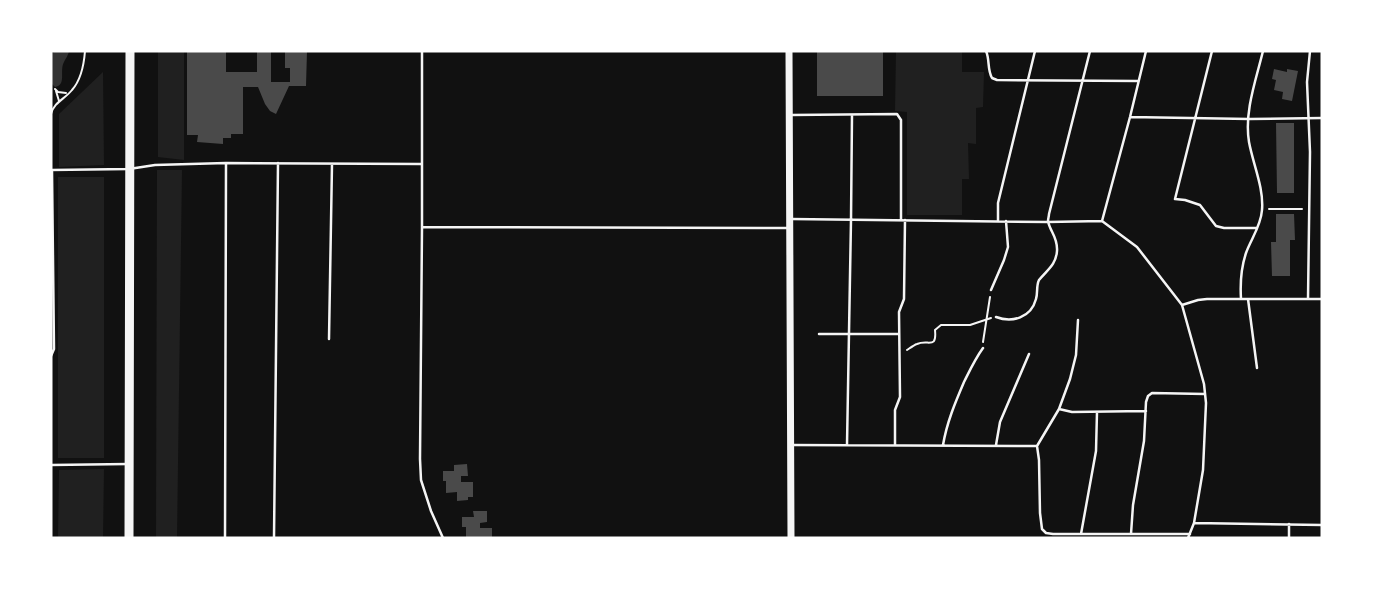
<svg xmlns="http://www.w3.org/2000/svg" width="1373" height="589" font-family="Helvetica,sans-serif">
  <rect width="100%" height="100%" fill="#111"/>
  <path fill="#202020" d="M158 51H184V160L158 157Z
    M896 51H962V72H984L983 107 976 108V144L968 143 969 179H962V215H907V112L895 111Z
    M103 72 104 165 59 167V114Z
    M157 170H182L177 538H156Z
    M58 177H104V458H58Z
    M104 469 103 538H58L59 470Z"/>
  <path fill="#333" d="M56 51H69C68 56 66 58 64 62 59 71 67 85 55 87L51 83V54Z"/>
  <path fill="#4a4a4a" d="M187 51H226V72H257V51H271V82H290V68H285V51H307L306 86H289L276 114 270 111 265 104 258 87H243V134H231V138H223V144L197 142 198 135H187Z
    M817 51H883V96H817Z
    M1274 69 1287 72V69L1298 71 1292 101 1282 99 1283 92 1274 90 1276 80 1272 79Z
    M1276 123H1294V193H1277Z
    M1276 214H1294L1295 240H1290V276H1272L1271 242H1276Z
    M467 464 468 476H461V482H473V497H468V500L457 501V492L446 493V481H443V471H454V465Z
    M473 511H487V522L480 523V528H492V538H466V527H462V517H474Z"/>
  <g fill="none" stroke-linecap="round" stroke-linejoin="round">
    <path stroke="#f5f5f5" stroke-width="2" d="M55 89 58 92 66 93
      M56 91 59 101
      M51 114C54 102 65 99 72 90 81 80 84 64 85 51
      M1269 209H1302
      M983 342 990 297
      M907 350C910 348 914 345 917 344 928 339 937 350 935 330L941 325H970L991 318"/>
    <path stroke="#f5f5f5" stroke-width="2.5" d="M422 51V227L420 459 421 480 431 511 443 538
      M986 51C990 60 987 69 992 78L997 80 1138 81
      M1212 51 1175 199 1185 200 1200 205 1216 226 1224 228H1257
      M791 115 897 114 901 120V220
      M1130 117 1249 119 1322 118
      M51 170 129 169 155 165 226 163 421 164
      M791 219 1048 222 1102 221 1137 247 1182 305 1204 384 1206 403 1203 470 1194 523 1188 538
      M998 220V203L1035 51
      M1102 221 1130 117 1146 51
      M422 227 788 228
      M991 290 1004 260 1008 247 1006 221
      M1241 299C1240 283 1241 268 1246 253 1251 239 1261 226 1262 210 1264 188 1253 164 1249 142 1244 112 1256 80 1263 51
      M1248 299 1257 368
      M1308 299 1310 152 1307 82 1310 51
      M1182 305 1198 300 1207 299H1322
      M996 317C1012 323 1031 318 1036 299 1038 293 1036 286 1039 280 1047 270 1056 265 1057 251 1058 237 1050 232 1048 221 1048 219 1049 216 1049 214L1090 51
      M1078 320 1076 355 1070 379 1059 409 1037 446 1039 460 1040 513 1042 529 1046 533 1053 534H1190
      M819 334H898
      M329 339 332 164
      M51 356 54 349 52 170
      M1059 409 1072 412 1146 411
      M791 445 1037 446
      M847 445 851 220 852 115
      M895 445V410L900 397 899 312 904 299 905 220
      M943 445C947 422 955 403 964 382 970 370 975 359 983 348
      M996 445 1000 422 1029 354
      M51 465 128 464
      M1194 523 1322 525
      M1289 524V538
      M1081 534 1096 451 1097 412
      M1131 534 1133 505 1144 441 1146 402 1148 396 1152 393 1205 394
      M225 538 226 163
      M274 538 278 163"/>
    <path stroke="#f5f5f5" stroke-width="7" d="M789 51 791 538"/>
    <path stroke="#f5f5f5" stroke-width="9" d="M129 538 130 51"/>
  </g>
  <rect width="1373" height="589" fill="none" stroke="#ffffff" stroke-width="105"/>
</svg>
